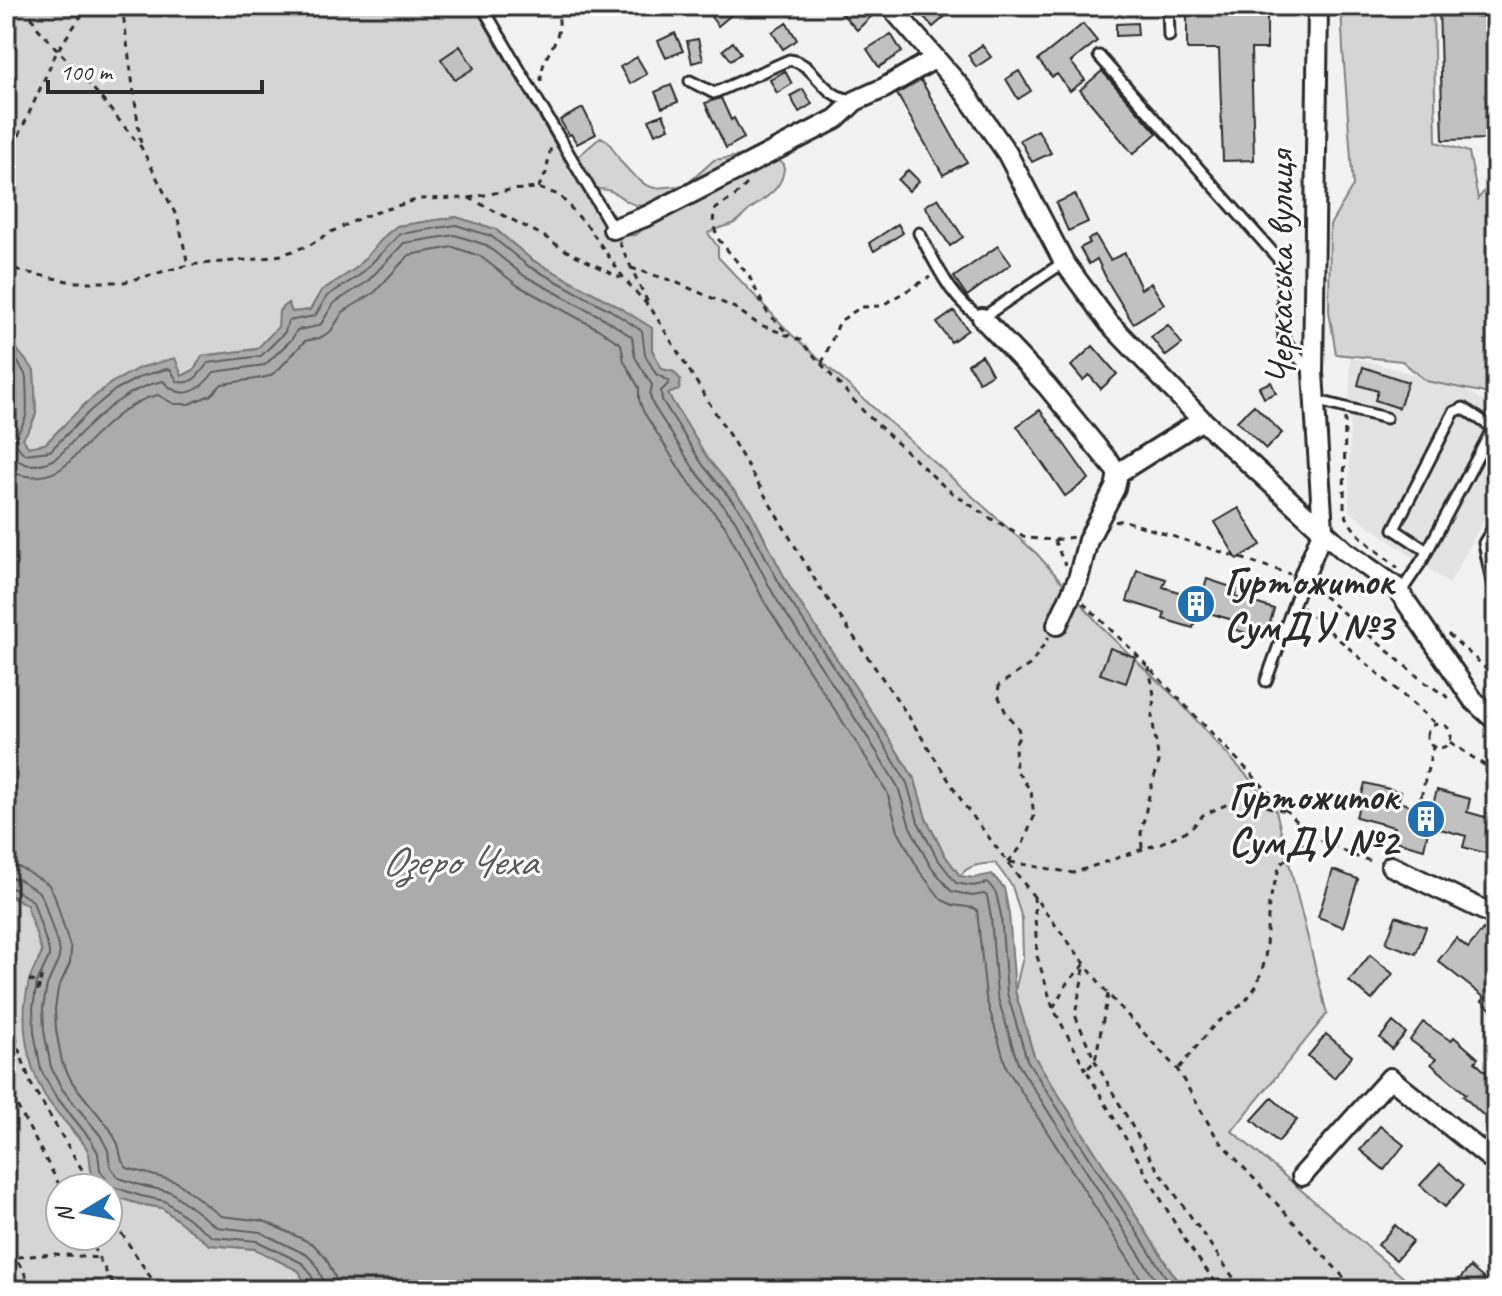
<svg xmlns="http://www.w3.org/2000/svg" width="1502" height="1296" font-family="Caveat,sans-serif">
  <rect width="100%" height="100%" fill="#f2f2f2"/>
  <filter id="ink" filterUnits="userSpaceOnUse"><feTurbulence type="fractalNoise" baseFrequency=".0125" numOctaves="2"/><feDisplacementMap in="SourceGraphic" scale="16" xChannelSelector="R" yChannelSelector="G"/><feConvolveMatrix kernelMatrix="1 2 1 2 8 2 1 2 1" color-interpolation-filters="sRGB"/></filter>
  <g filter="url(#ink)">
    <path fill="#e3e3e3" d="M1350 357 1463 387 1496 410V498L1449 584 1349 511Z"/>
    <path fill="#d5d5d5" stroke="#808080" stroke-width="2" fill-rule="evenodd" d="M6 6H474L565 161 580 155 601 137 608 141 621 162 633 175 646 185 654 188 678 186 687 184 714 160 740 156 747 163 777 160 784 164C785 187 768 196 752 208 745 213 740 221 732 224 723 227 717 228 708 233L718 247V257L791 334 1037 554 1107 633 1179 701 1275 807 1327 1014 1232 1131 1418 1290H1183L1034 1056 1015 991 1023 957 1022 919 1012 886 995 863C982 864 969 864 960 876L944 854 926 818 915 780 885 732 790 588 750 510 708 459 667 393 674 372 662 369 652 350V328L614 304 532 260 495 229 456 217 397 226 386 235 355 269 321 291 310 310 292 312 288 303 279 311V327L257 349 202 356 194 370 182 376 111 383 84 405 45 444 27 447 22 438 30 428 36 414 34 371 18 351 6 328ZM596 189C613 189 616 194 628 202 635 206 642 205 649 206L653 220 636 235 614 236 588 198Z
      M1341 6H1433L1436 142 1469 152 1478 199 1496 176V398L1481 392 1426 381 1402 361 1336 354 1329 311 1330 225 1353 186 1343 49Z
      M6 892 14 899 27 905 42 953 29 980 71 1130 84 1144 91 1155 92 1173 104 1188H60V1236H108V1193L110 1195 139 1204 162 1208 210 1245 255 1249 299 1271 308 1290H6Z"/>
    <path fill="#ababab" stroke="#787878" stroke-width="2" d="M456 217 495 229 532 260 614 304 652 328V350L662 369 674 372 681 380 679 390 668 394 708 459 750 510 790 588 885 732 915 780 926 819 944 854 960 876 974 878 992 874 1004 888 1009 914 1015 991 1034 1056 1183 1290H308L299 1271 255 1249 210 1245 162 1208 139 1204 110 1195 108 1188H104C101 1184 94 1178 92 1173 88 1163 93 1156 84 1144 72 1128 56 1114 45 1096 26 1063 19 1019 29 982 31 972 38 962 42 953L27 905 6 892V328L18 351 34 370 36 414 30 428 23 438 28 447 45 444 84 405 111 383 139 368 175 358 182 376 194 370 202 356 257 349 278 327 279 311 288 303 292 312 310 310 321 291 355 269 386 235 397 226Z"/>
    <g fill="none" stroke-linecap="round" stroke-linejoin="round">
      <path stroke="#5e5e5e" stroke-width="2" d="M6 345C11 355 24 367 26 378 26 385 28 410 26 416 22 433 5 438 25 454L50 451 90 411 115 390 142 376 167 369 171 370 177 381C192 387 200 373 208 363L261 356 285 332 288 321 315 316 327 296 360 275 400 234 456 225 491 236 528 266 610 310 642 331 645 355 656 374 669 381 668 384 661 391 662 400 702 464 743 514 784 592 879 736 907 783 918 822 937 858 956 883 973 886 988 883 996 893 1001 915 1007 993 1027 1060 1174 1290
        M6 445C16 465 31 470 52 460 61 456 68 446 75 439 100 414 127 388 163 381 182 402 199 392 214 372L265 365 292 339 297 330 314 327 321 324 334 303 367 282 404 243 455 235 486 245 523 275 605 319 632 337 635 357 652 385 650 395 653 405 694 469 735 520 775 597 870 741 898 787 910 827 929 864 951 891 972 896 984 894 987 896 991 917 997 995 1018 1064 1162 1290
        M6 468C20 479 43 479 59 470 68 465 75 456 82 449 103 428 128 401 158 395L174 404H189L211 395 222 384 262 378 270 376 279 369 305 341 320 338 331 331 343 312 375 292 409 255 453 247 480 256 517 285 598 329 621 344 624 361 639 388V399L643 411 684 476 725 526 765 603 860 748 887 792 898 831 920 872 942 900 953 905 974 908 977 910 986 998 1007 1069 1148 1290
        M6 865 19 867 40 879 48 884 54 894 71 950 70 963 58 989 55 1009 56 1030 62 1062 72 1082 110 1129 118 1144 122 1161 127 1168 177 1182 221 1216 264 1221 313 1244 326 1258 336 1279 337 1290
        M6 877 18 879 38 891 43 899 60 952 58 961 47 985 43 1008 44 1031 51 1067 62 1089 100 1135 108 1150 110 1166 119 1178 143 1186 171 1192 217 1227 260 1232 307 1255 315 1263 323 1280 325 1290
        M6 887 12 888 33 901 49 951V957L37 982 33 1008 34 1032 41 1070 54 1094 91 1140 98 1153 100 1170 111 1186 141 1196 165 1201 213 1237 257 1241 302 1263C309 1269 315 1281 315 1290"/>
    </g>
    <path fill="#c1c1c1" stroke="#2b2b2b" stroke-width="2" d="M724 6H742L718 26 711 17Z
      M835 6H878L879 9 857 30Z
      M914 6H957L933 27Z
      M1187 6H1267V49H1251L1254 160 1223 161 1219 49H1187Z
      M1439 6H1496V139L1443 140Z
      M787 23 797 40 783 49 772 32Z
      M1137 23 1138 35 1116 36V24Z
      M1083 24 1097 41 1071 62 1085 80 1070 91 1057 74 1052 77 1038 60Z
      M675 33 683 51 666 58 658 41Z
      M891 34 902 52 879 67 867 49Z
      M698 39 703 60 692 63 687 41Z
      M733 42 741 53 731 60 723 50Z
      M982 45 991 57 976 67 968 55Z
      M460 46 474 68 455 80 441 59Z
      M637 57 647 74 630 84 620 67Z
      M785 71 792 84 777 93 770 80Z
      M1019 71 1031 91 1018 99 1006 79Z
      M1102 71 1157 133 1133 154 1080 90Z
      M921 80 967 162 943 175 897 94Z
      M671 85 678 102 662 108 655 92Z
      M803 89 812 104 799 112 790 96Z
      M721 98 731 120 734 118 744 138 726 148 705 103Z
      M583 108 596 134 577 144 571 134 569 135 560 120Z
      M663 114 669 128 655 134 649 120Z
      M1038 130 1051 153 1032 162 1020 140Z
      M908 170 919 181 909 191 898 180Z
      M1075 194 1088 222 1068 231 1056 203Z
      M938 198 963 237 950 246 925 206Z
      M898 224 903 233 874 251 869 243Z
      M1096 236 1110 260 1125 253 1141 289 1151 283 1164 304 1133 323 1108 282 1097 259 1089 264 1080 248 1090 243 1088 239Z
      M998 246 1011 264 967 296 954 277Z
      M954 311 968 330 951 342 937 323Z
      M1168 325 1182 344 1166 356 1151 337Z
      M1093 346 1117 374 1101 389 1089 375 1083 380 1071 366Z
      M982 355 992 374 979 382 968 364Z
      M1363 367 1408 382 1399 408 1375 400 1378 391 1358 385Z
      M1271 382 1276 393 1264 398 1259 387Z
      M1254 405 1282 433 1266 449 1237 421Z
      M1040 410 1089 479 1065 496 1017 426Z
      M1239 508 1261 545 1237 559 1215 522Z
      M1137 570 1166 579 1163 587 1201 599 1207 579 1237 589 1235 597 1274 609 1265 639 1233 629 1236 621 1199 610 1193 628 1163 619 1165 613 1127 601Z
      M1110 648 1135 657 1126 683 1100 674Z
      M1365 783 1401 792 1398 802 1431 811 1437 790 1470 799 1467 812 1496 820V856L1463 847 1466 836 1429 826 1424 849 1391 840 1394 827 1356 817Z
      M1333 870 1358 879 1343 927 1318 917Z
      M1396 916 1426 927 1416 954 1386 943Z
      M1483 929 1496 939V1014L1482 1001 1485 998 1438 961 1456 938 1468 948Z
      M1370 955 1393 974 1372 1000 1349 981Z
      M1393 1022 1406 1033 1392 1049 1380 1038Z
      M1423 1022 1451 1041 1454 1037 1478 1058 1475 1062 1496 1082V1108L1486 1118 1463 1096 1466 1094 1431 1064 1436 1059 1410 1040Z
      M1326 1034 1352 1056 1334 1078 1308 1056Z
      M1272 1098 1297 1120 1278 1142 1252 1120Z
      M1380 1126 1404 1145 1384 1170 1360 1150Z
      M1440 1164 1464 1185 1445 1207 1420 1185Z
      M1395 1225 1413 1241 1396 1260 1378 1245Z
      M1470 1267 1496 1289V1290H1450Z"/>
    <g fill="none" stroke-linecap="round" stroke-linejoin="round">
      <defs>
        <path id="service" d="M482 6 613 229
          M1168 6 1169 36
          M1099 56 1282 263 1284 341 1310 371
          M690 81 714 93 789 60C811 62 818 85 836 95 841 98 849 99 855 101
          M919 233C936 263 951 301 982 318L1064 262
          M1314 400 1386 418
          M1496 523 1484 543 1496 602
          M1400 593 1423 559 1493 428 1463 408 1454 412 1394 529 1427 551
          M1266 681 1303 579"/>
        <path id="minor" d="M890 6 963 90 1007 153 1064 262 1109 323 1202 420 1345 551 1396 587 1473 700 1496 721
          M613 229 647 216 836 119 855 101 884 88 934 59
          M982 318 1047 386 1118 473
          M1303 579 1323 530 1313 373 1318 6
          M1057 625 1078 579 1088 540 1115 488 1118 473 1202 420
          M1391 866 1496 916
          M1302 1176 1390 1078 1496 1163"/>
      </defs>
      <use href="#service" stroke="#2b2b2b" stroke-width="15"/>
      <use href="#minor" stroke="#2b2b2b" stroke-width="24"/>
      <path stroke="#2b2b2b" stroke-width="3" stroke-dasharray="6 6" stroke-linecap="butt" d="M26 6 36 26 96 92 141 147 178 219 188 265
        M122 6 141 145
        M541 81C541 49 568 43 556 6
        M6 156 13 149 57 51 88 6
        M747 184 735 196 714 210 713 225 719 240 749 276 767 312 786 332
        M538 188 546 173 551 146
        M469 198 542 235 563 249 621 278
        M619 242 650 307
        M6 263 20 271 72 282H124L188 265 259 259 281 255 310 245 331 232 365 216 419 199 469 198 510 190 538 188 559 195 589 228 625 280 652 310 734 443 818 585 907 714 965 806 1108 994 1177 1069 1217 1138 1348 1282 1352 1290
        M631 268 673 281 735 308 758 324 800 340 865 413 948 490 990 518 1027 538 1054 540 1074 537
        M822 363 840 321 861 307 881 306 930 277
        M1345 418 1344 509C1350 535 1380 551 1398 568
        M1115 522 1122 520 1290 574
        M1054 540 1065 565
        M1314 588 1423 681 1454 701
        M1083 603 1132 650 1310 835 1357 857 1376 862
        M1303 608 1436 724
        M1448 634 1496 677
        M1427 736a12 12 0 1 1 24 0a12 12 0 1 1-24 0Z
        M1450 742 1496 773
        M1421 797 1433 747
        M1142 848 1141 833 1150 791 1159 762 1152 717 1154 695 1149 667
        M1008 862 1022 846 1034 817 1031 791 1016 770 1015 745 1020 735 1018 728 1006 713 998 695 999 685 1031 664 1049 637
        M1010 862 1073 873 1161 843 1191 829 1203 815 1237 800 1286 811
        M1034 896 1037 956 1053 1008 1086 1070
        M29 980 40 983 42 974
        M6 989 18 1047 31 1084 93 1188
        M38 991 40 983
        M1108 994 1095 1061 1086 1070 1184 1239 1221 1290
        M1053 1008 1067 983 1085 964 1075 1015 1095 1061 1152 1161 1242 1290
        M1179 1068 1215 1024 1244 1003 1257 985 1265 960 1269 903 1280 865 1310 835
        M6 1085 61 1188
        M108 1213 159 1290
        M87 1236 111 1281 124 1290
        M6 1241 34 1290
        M6 1258 55 1254 99 1258"/>
      <use href="#service" stroke="#fff" stroke-width="9"/>
      <use href="#minor" stroke="#fff" stroke-width="18"/>
    </g>
  </g>
  <defs>
    <symbol id="building-disc" viewBox="-11 -11 22 22"><circle r="9.5" fill="#1f6fb2" stroke="#fff"/><path d="M-4-6H4V6H1V3H-1V6H-4ZM-2.5-4.3h1.7v1.8h-1.7ZM.8-4.3h1.7v1.8H.8ZM-2.5-1h1.7V.8h-1.7ZM.8-1h1.7V.8H.8Z" fill="#fff"/></symbol>
  </defs>
  <g fill-rule="evenodd">
    <use href="#building-disc" x="1174" y="582" width="44" height="44"/>
    <use href="#building-disc" x="1404" y="797" width="44" height="44"/>
  </g>
  <g text-anchor="middle" dominant-baseline="central" stroke-width="6" stroke-linejoin="round" paint-order="stroke">
    <g font-size="40" fill="#2b2b2b" stroke="#fff">
      <text transform="translate(1280 268) rotate(-90)">Черкаська вулиця</text>
    </g>
    <g font-size="40" font-weight="bold" fill="#2b2b2b" stroke="#fff" text-anchor="start">
      <text x="1224" y="581">Гуртожиток<tspan x="1224" dy="46">СумДУ №3</tspan></text>
      <text x="1398" y="796" text-anchor="end">Гуртожиток<tspan x="1398" dy="46">СумДУ №2</tspan></text>
    </g>
    <g font-size="42" font-style="italic" fill="#585858" stroke="#fff">
      <text x="459" y="861">Озеро Чеха</text>
    </g>
  </g>
  <rect width="1502" height="1296" fill="none" stroke="#fff" stroke-width="32"/>
  <rect x="16" y="16" width="1470" height="1264" fill="none" stroke="#2b2b2b" stroke-width="3" filter="url(#ink)"/>
  <g transform="translate(84 1212) rotate(260)"><circle r="38" fill="#ffffff" stroke="#aaaaaa" stroke-width="2"/>
  <path d="M0-6L14 30L0 20L-14 30Z" fill="#1f6fb2"/>
  <text y="-12" font-size="22" font-weight="bold" text-anchor="middle" fill="#2b2b2b">N</text>
  </g>
  <path d="M48 80v12h214v-12" fill="none" stroke="#2b2b2b" stroke-width="4"/>
  <text x="60" y="80" font-size="24" fill="#2b2b2b" stroke="#ffffff" stroke-width="6" paint-order="stroke">100 m</text>
</svg>
